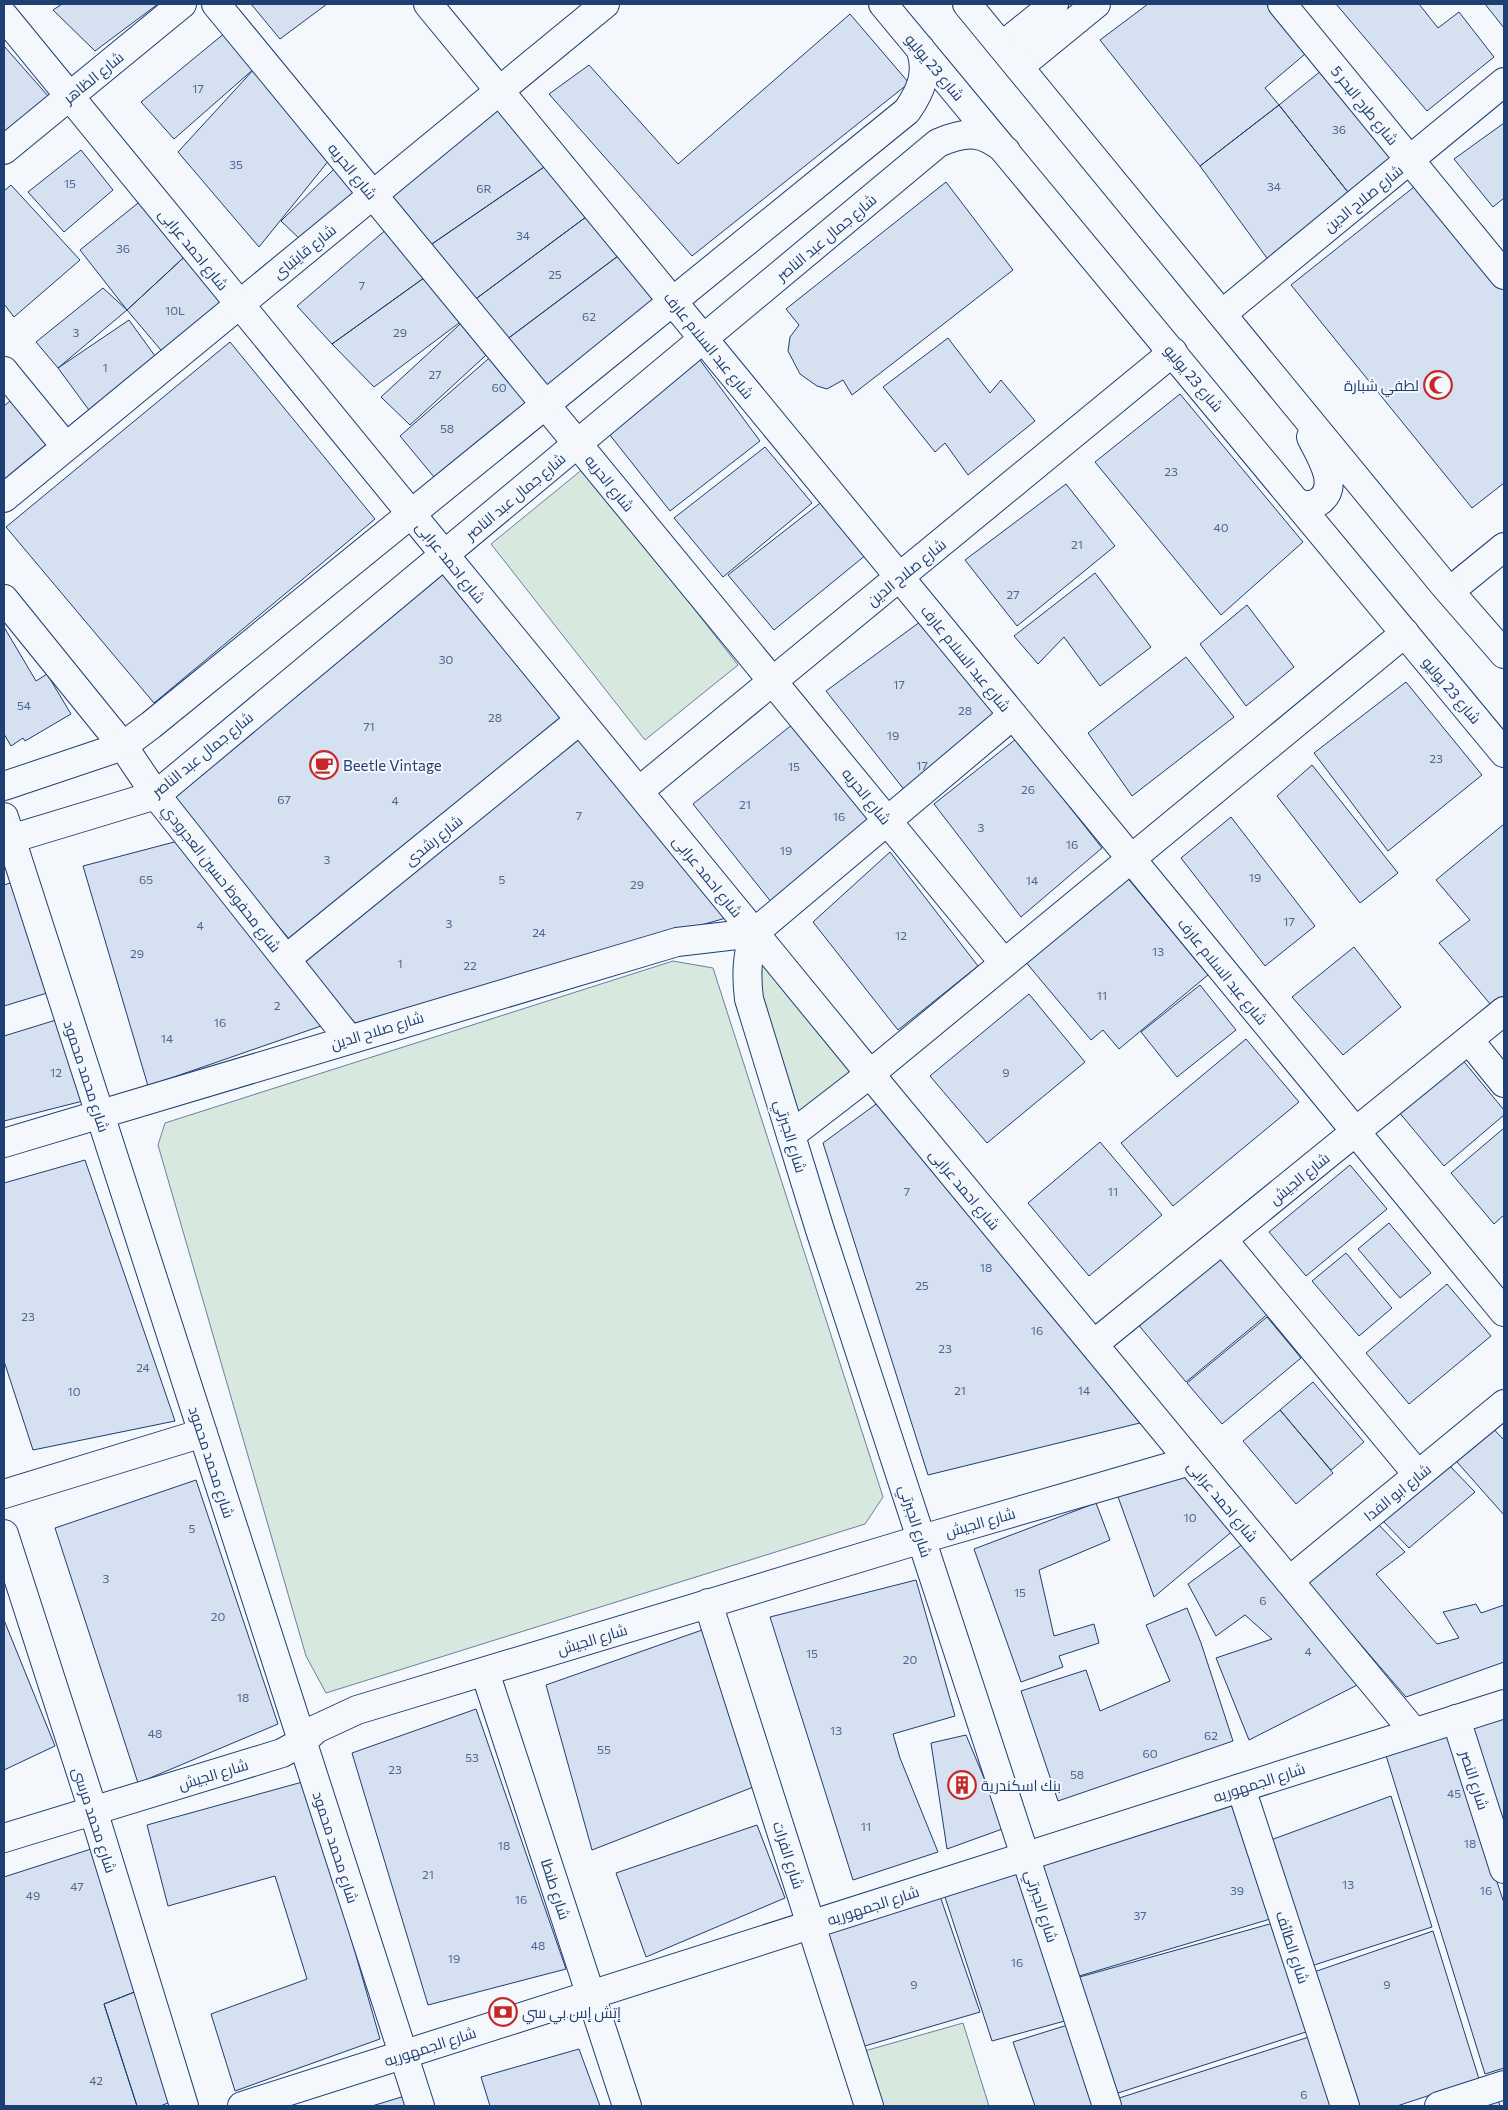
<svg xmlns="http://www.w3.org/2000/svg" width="1508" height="2110" font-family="Commissioner,Cairo,sans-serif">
  <rect width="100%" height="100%" fill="#f4f7fb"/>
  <path fill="#d7e8df" stroke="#687fa3" d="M584 468 738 665 645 740 491 544Z
    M766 958 859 1074 793 1124 750 972Z
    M673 961 713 968 883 1497 865 1524 326 1693 306 1656 158 1145 165 1123Z
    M963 2023 989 2106H878L861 2052Z"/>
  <path fill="#d5e0f0" stroke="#1d3f73" d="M62 4H158L95 51 53 10Z
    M251 4H327L280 39Z
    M1148 4H1273L1311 49 1265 88 1279 105 1200 166 1100 40Z
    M1336 4H1419L1438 28 1459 12 1494 57 1427 111Z
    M1485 4H1504V28Z
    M850 14 909 83 692 256 549 94 589 65 678 164Z
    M226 32 256 67 174 139 141 102Z
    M4 46 49 97 4 132Z
    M1327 66 1403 160 1355 201 1279 105Z
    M256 67 330 159 259 247 178 152Z
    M1279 105 1355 201 1272 265 1200 166Z
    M496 107 547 165 429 246 384 196Z
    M1504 123V198L1493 207 1454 159Z
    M81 150 113 190 64 232 28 192Z
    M547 165 590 214 473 301 429 246Z
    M335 168 362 204 304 243 281 221Z
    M946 182 1013 270 852 395 843 380 827 389 817 386 800 374 788 351 790 337 799 325 786 309Z
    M1419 183 1504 288V483L1472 508 1291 285Z
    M11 185 80 260 14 317 4 304V191Z
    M143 199 194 248 127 310 80 250Z
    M590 214 622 253 506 340 473 301Z
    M388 228 435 270 332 344 297 306Z
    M194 248 228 302 165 355 127 310Z
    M622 253 663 302 547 395 506 340Z
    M435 270 471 314 374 387 332 344Z
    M103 288 127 310 58 368 36 342Z
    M471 314 497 345 410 425 381 397Z
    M129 320 155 356 97 421 58 368Z
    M948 338 990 393 1001 380 1035 421 968 475 945 443 935 452 883 387Z
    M230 342 375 519 154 703 6 527Z
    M495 353 536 403 434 477 400 436Z
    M697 356 760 441 670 511 602 425Z
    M21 392 51 443 4 498V406Z
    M1180 394 1303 542 1221 615 1095 462Z
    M765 447 812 503 723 577 674 518Z
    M1066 484 1115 546 1017 626 965 560Z
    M828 497 872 550 774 630 728 575Z
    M444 571 567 718 290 940 168 795Z
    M1095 573 1151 647 1100 686 1064 637 1038 664 1014 636Z
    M1247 605 1294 667 1246 706 1200 644Z
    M928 616 1004 716 906 792 826 691Z
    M4 627 36 681 47 674 71 714 25 741 23 738 11 746 4 734Z
    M1186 657 1234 717 1132 796 1088 733Z
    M1406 682 1482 775 1388 851 1314 753Z
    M793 724 870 820 772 903 693 804Z
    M578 738 726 918 355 1023 302 962Z
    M1016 739 1102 848 1021 917 934 804Z
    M1312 765 1398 873 1360 903 1277 796Z
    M1231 817 1315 926 1265 966 1181 858Z
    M1504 824V1004L1496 1011 1439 943 1470 920 1436 880Z
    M178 841 321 1026 148 1086 83 866Z
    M890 852 978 966 898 1030 813 922Z
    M1125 875 1208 975 1119 1049 1103 1030 1091 1040 1024 960Z
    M13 882 47 993 4 1006V885Z
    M1354 947 1401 1007 1343 1055 1292 997Z
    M1200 985 1236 1030 1177 1077 1141 1032Z
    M1029 994 1085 1062 987 1143 930 1076Z
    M56 1020 83 1101 4 1121V1036Z
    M1246 1039 1299 1102 1173 1206 1121 1143Z
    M1461 1058 1504 1110V1115L1444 1166 1398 1111Z
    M883 1099 1144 1422 928 1475 823 1143Z
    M1504 1128V1215L1494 1224 1451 1173Z
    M1100 1142 1162 1215 1089 1276 1028 1203Z
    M85 1160 175 1421 33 1450 4 1361V1183Z
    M1350 1165 1387 1209 1306 1276 1269 1232Z
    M1389 1223 1431 1273 1400 1298 1358 1249Z
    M1346 1253 1392 1308 1359 1336 1312 1281Z
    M1219 1254 1269 1313 1186 1382 1136 1322Z
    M1447 1284 1491 1336 1409 1404 1366 1353Z
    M1267 1317 1301 1358 1222 1424 1187 1383Z
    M1313 1382 1364 1442 1331 1470 1280 1410Z
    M1280 1410 1333 1473 1296 1504 1243 1441Z
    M1487 1422 1504 1440V1515L1449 1453Z
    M1447 1463 1475 1492 1409 1548 1381 1519Z
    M1194 1472 1235 1529 1154 1597 1117 1494Z
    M196 1480 278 1724 138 1783 55 1528Z
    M1096 1503 1110 1540 1039 1570 1054 1636 1094 1624 1099 1643 1059 1656 1063 1667 1021 1682 974 1549Z
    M1377 1523 1405 1552 1376 1574 1437 1644 1459 1638 1443 1612 1476 1604 1481 1613 1504 1605V1662L1406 1697 1306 1581Z
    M1244 1543 1369 1679 1249 1740 1216 1658 1272 1639 1245 1615 1216 1636 1188 1584Z
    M916 1580 955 1716 893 1734 900 1758 938 1852 853 1880 770 1617Z
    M1187 1608 1201 1643 1233 1741 1058 1801 1021 1691 1086 1670 1100 1711 1170 1681 1146 1625Z
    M4 1620 55 1746 4 1770Z
    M702 1630 756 1786 592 1850 546 1685Z
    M476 1709 566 1969 428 2005 352 1753Z
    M1504 1716V1844L1467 1728Z
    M1447 1732 1504 1903V2068L1485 2074 1384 1749Z
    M966 1735 1005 1828 947 1849 931 1743Z
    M306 1781 380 2039 235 2091 211 2014 307 1979 275 1876 168 1906 147 1825Z
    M1391 1796 1432 1927 1308 1967 1268 1841Z
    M1237 1798 1277 1917 1076 1977 1032 1859Z
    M757 1825 785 1898 646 1957 616 1873Z
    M91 1849 137 1991 104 2004 137 2106H4V1877Z
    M1021 1866 1072 2019 992 2041 944 1894Z
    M940 1896 980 2012 858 2048 822 1931Z
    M1277 1922 1312 2030 1115 2094 1076 1978Z
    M1433 1931 1479 2079 1397 2106H1358L1314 1972Z
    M137 1991 176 2100 160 2106H137L104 2004Z
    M1074 2023 1102 2106H1035L1013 2042Z
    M1312 2036 1338 2106H1115L1113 2100Z
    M579 2049 600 2106H490L481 2077Z
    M408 2095 411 2106H372Z
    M1497 2097 1500 2106H1467Z"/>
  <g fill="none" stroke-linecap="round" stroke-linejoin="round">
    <defs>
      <path id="minor" d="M216 4 1004 963
        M428 4 1504 1312
        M1282 4 1504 275
        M1002 46 1054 4
        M1019 67 1096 4
        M4 150 182 4
        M1222 314 1504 82
        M4 371 66 447
        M4 498 605 4
        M444 554 870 1074 1414 1732
        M1450 591 1504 547
        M4 599 123 746 156 795 349 1039
        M639 791 1173 352
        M4 817 420 2106
        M754 933C747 956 746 975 749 999L820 1230 1107 2106
        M754 933 1013 715
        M286 959 580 720
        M1469 1040 1504 1083
        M791 1135 870 1074 1405 633
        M4 1143 677 942 754 933
        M1223 1240 1418 1475
        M1094 1344 1504 1011
        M4 1494 203 1433
        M4 1534 93 1810 184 2106
        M1289 1581 1504 1404
        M708 1603 869 2106
        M485 1672 627 2106
        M1456 1719 1504 1869
        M1241 1788 1345 2106
        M4 1838 282 1753 302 1742 316 1729 357 1710 922 1539 1190 1461
        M1439 2106 1504 2085"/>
      <path id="major" d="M883 4 1504 753
        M967 4 1444 585 1504 654
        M4 16 444 554
        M1298 503C1307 506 1314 506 1321 500 1340 484 1319 454 1311 437
        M4 786 123 746 151 725 907 111C921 91 929 72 920 48
        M4 841 156 795 938 143C966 131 982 130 1006 151
        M242 2106 1504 1704"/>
    </defs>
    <use href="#minor" stroke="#1d3f73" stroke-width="30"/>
    <use href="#major" stroke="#1d3f73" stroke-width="30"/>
    <use href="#minor" stroke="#f4f7fb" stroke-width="28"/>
    <use href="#major" stroke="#f4f7fb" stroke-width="28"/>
  </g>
  <defs>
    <symbol id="mosque-ring" viewBox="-11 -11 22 22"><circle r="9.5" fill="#f4f7fb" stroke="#c62828" stroke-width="1.5"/><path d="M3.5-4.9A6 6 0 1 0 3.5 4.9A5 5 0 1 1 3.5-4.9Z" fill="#c62828"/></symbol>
    <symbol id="cafe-ring" viewBox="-11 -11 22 22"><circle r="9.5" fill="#f4f7fb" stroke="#c62828" stroke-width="1.5"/><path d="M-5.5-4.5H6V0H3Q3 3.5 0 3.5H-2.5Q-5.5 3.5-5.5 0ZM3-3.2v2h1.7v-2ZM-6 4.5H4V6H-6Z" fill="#c62828"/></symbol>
    <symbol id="building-ring" viewBox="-11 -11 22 22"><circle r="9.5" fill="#f4f7fb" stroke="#c62828" stroke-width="1.5"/><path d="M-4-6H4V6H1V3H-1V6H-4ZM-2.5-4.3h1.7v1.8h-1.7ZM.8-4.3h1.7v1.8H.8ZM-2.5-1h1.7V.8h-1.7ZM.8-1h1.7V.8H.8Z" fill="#c62828"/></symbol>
    <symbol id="bank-ring" viewBox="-11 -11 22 22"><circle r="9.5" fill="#f4f7fb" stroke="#c62828" stroke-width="1.5"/><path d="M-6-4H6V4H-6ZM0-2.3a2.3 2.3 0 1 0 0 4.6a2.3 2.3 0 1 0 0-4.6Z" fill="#c62828"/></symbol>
  </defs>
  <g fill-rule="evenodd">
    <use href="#mosque-ring" x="1422" y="369" width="32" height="32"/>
    <use href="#cafe-ring" x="308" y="749" width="32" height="32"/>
    <use href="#building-ring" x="946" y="1769" width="32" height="32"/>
    <use href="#bank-ring" x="487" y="1996" width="32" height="32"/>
  </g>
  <g text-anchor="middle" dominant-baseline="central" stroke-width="4" stroke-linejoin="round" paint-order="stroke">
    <g font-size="12" fill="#4b6792">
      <text x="198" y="88">17</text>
      <text x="1339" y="129">36</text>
      <text x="236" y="164">35</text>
      <text x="70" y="183">15</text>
      <text x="1274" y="186">34</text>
      <text x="484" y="188">6R</text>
      <text x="523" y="235">34</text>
      <text x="123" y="248">36</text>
      <text x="555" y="274">25</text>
      <text x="362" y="285">7</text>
      <text x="175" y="310">10L</text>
      <text x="589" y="316">62</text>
      <text x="76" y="332">3</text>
      <text x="400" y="332">29</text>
      <text x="105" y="367">1</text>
      <text x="435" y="374">27</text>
      <text x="499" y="387">60</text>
      <text x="447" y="428">58</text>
      <text x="1171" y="471">23</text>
      <text x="1221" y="527">40</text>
      <text x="1077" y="544">21</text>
      <text x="1013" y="594">27</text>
      <text x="446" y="659">30</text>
      <text x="899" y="684">17</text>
      <text x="24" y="705">54</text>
      <text x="965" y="710">28</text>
      <text x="495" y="717">28</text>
      <text x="369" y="726">71</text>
      <text x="893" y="735">19</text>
      <text x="1436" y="758">23</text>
      <text x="922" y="765">17</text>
      <text x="794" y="766">15</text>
      <text x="1028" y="789">26</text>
      <text x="284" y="799">67</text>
      <text x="395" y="800">4</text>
      <text x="745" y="804">21</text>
      <text x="579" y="815">7</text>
      <text x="839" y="816">16</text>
      <text x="981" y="827">3</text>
      <text x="1072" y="844">16</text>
      <text x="786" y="850">19</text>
      <text x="327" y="859">3</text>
      <text x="1255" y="877">19</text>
      <text x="146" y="879">65</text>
      <text x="502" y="879">5</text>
      <text x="1032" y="880">14</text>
      <text x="637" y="884">29</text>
      <text x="1289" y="921">17</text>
      <text x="449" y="923">3</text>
      <text x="200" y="925">4</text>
      <text x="539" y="932">24</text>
      <text x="901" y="935">12</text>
      <text x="1158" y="951">13</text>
      <text x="137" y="953">29</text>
      <text x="400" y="963">1</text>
      <text x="470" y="965">22</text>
      <text x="1102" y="995">11</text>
      <text x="277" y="1005">2</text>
      <text x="220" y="1022">16</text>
      <text x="167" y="1038">14</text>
      <text x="56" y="1072">12</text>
      <text x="1006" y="1072">9</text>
      <text x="907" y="1191">7</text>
      <text x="1113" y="1191">11</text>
      <text x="986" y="1267">18</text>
      <text x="922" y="1285">25</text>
      <text x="28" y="1316">23</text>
      <text x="1037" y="1330">16</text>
      <text x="945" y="1348">23</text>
      <text x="143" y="1367">24</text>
      <text x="960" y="1390">21</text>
      <text x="1084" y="1390">14</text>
      <text x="74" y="1391">10</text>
      <text x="1190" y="1517">10</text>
      <text x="192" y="1528">5</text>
      <text x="106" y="1578">3</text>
      <text x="1020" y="1592">15</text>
      <text x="1263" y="1600">6</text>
      <text x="218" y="1616">20</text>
      <text x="1308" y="1651">4</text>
      <text x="812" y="1653">15</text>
      <text x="910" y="1659">20</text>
      <text x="243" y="1697">18</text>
      <text x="836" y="1730">13</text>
      <text x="155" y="1733">48</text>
      <text x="1211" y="1735">62</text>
      <text x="604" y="1749">55</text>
      <text x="1150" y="1753">60</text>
      <text x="472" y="1757">53</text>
      <text x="395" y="1769">23</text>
      <text x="1077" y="1774">58</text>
      <text x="1454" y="1793">45</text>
      <text x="866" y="1826">11</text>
      <text x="1470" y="1843">18</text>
      <text x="504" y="1845">18</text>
      <text x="428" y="1874">21</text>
      <text x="1348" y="1884">13</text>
      <text x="77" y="1886">47</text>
      <text x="1237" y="1890">39</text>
      <text x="1486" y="1890">16</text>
      <text x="33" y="1895">49</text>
      <text x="521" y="1899">16</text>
      <text x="1140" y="1915">37</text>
      <text x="538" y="1945">48</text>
      <text x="454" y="1958">19</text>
      <text x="1017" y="1962">16</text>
      <text x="914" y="1984">9</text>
      <text x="1387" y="1984">9</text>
      <text x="96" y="2080">42</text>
      <text x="1304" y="2094">6</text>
    </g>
    <g font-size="15" fill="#1d3f73" stroke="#f4f7fb">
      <text transform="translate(935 67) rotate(50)">شارع 23 يوليو</text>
      <text transform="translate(93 77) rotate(-39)">شارع الظاهر</text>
      <text transform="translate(1365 105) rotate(51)">شارع طرح البحر 5</text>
      <text transform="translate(353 171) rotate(51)">شارع الحريه</text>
      <text transform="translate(1363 198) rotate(-39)">شارع صلاح الدين</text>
      <text transform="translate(826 237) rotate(-40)">شارع جمال عبد الناصر</text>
      <text transform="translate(194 249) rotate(51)">شارع احمد عرابى</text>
      <text transform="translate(304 251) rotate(-39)">شارع قايتباى</text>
      <text transform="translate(709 345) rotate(51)">شارع عبد السلام عارف</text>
      <text transform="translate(1194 378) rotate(50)">شارع 23 يوليو</text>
      <text transform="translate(610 483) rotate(51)">شارع الحريه</text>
      <text transform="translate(515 496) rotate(-40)">شارع جمال عبد الناصر</text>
      <text transform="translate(451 562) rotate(51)">شارع احمد عرابى</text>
      <text transform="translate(906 572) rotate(-39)">شارع صلاح الدين</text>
      <text transform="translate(966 658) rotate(51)">شارع عبد السلام عارف</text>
      <text transform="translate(1452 690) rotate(50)">شارع 23 يوليو</text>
      <text transform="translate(202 754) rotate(-39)">شارع جمال عبد الناصر</text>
      <text transform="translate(867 796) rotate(51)">شارع الحريه</text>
      <text transform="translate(433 840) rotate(-39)">شارع رشدى</text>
      <text transform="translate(708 876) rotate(51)">شارع احمد عرابى</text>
      <text transform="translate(222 878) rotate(52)">شارع محفوظ حسين العجرودي</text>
      <text transform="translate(1223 971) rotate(51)">شارع عبد السلام عارف</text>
      <text transform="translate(377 1030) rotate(-17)">شارع صلاح الدين</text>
      <text transform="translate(87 1076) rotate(72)">شارع محمد محمود</text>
      <text transform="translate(791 1136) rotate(73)">شارع الجبرتي</text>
      <text transform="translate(1299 1178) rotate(-39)">شارع الجيش</text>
      <text transform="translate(965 1189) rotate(50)">شارع احمد عرابى</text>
      <text transform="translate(212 1462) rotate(72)">شارع محمد محمود</text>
      <text transform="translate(1397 1492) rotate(-39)">شارع ابو الفدا</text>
      <text transform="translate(1223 1501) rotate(50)">شارع احمد عرابى</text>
      <text transform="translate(916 1521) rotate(72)">شارع الجبرتي</text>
      <text transform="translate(980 1522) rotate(-16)">شارع الجيش</text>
      <text transform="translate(592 1639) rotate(-17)">شارع الجيش</text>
      <text transform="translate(213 1774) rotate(-17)">شارع الجيش</text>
      <text transform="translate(1475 1780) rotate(72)">شارع النصر</text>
      <text transform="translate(1259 1782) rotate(-18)">شارع الجمهوريه</text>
      <text transform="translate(95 1820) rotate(72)">شارع محمد مرسى</text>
      <text transform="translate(336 1847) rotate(72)">شارع محمد محمود</text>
      <text transform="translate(789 1855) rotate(72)">شارع الفرات</text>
      <text transform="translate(556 1889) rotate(72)">شارع طنطا</text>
      <text transform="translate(873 1905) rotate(-18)">شارع الجمهوريه</text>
      <text transform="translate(1042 1906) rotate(72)">شارع الجبرتي</text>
      <text transform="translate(1293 1947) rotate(72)">شارع الطائف</text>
      <text transform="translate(430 2046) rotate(-18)">شارع الجمهوريه</text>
    </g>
    <g font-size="15" fill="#1d3f73" stroke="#f4f7fb" text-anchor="start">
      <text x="1419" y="385" text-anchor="end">لطفي شبارة</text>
      <text x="343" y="765">Beetle Vintage</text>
      <text x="981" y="1785">بنك اسكندرية</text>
      <text x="522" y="2012">إتش إس بي سي</text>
    </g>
  </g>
  <rect width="1508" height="2110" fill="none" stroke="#1d3f73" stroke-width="10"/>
</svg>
